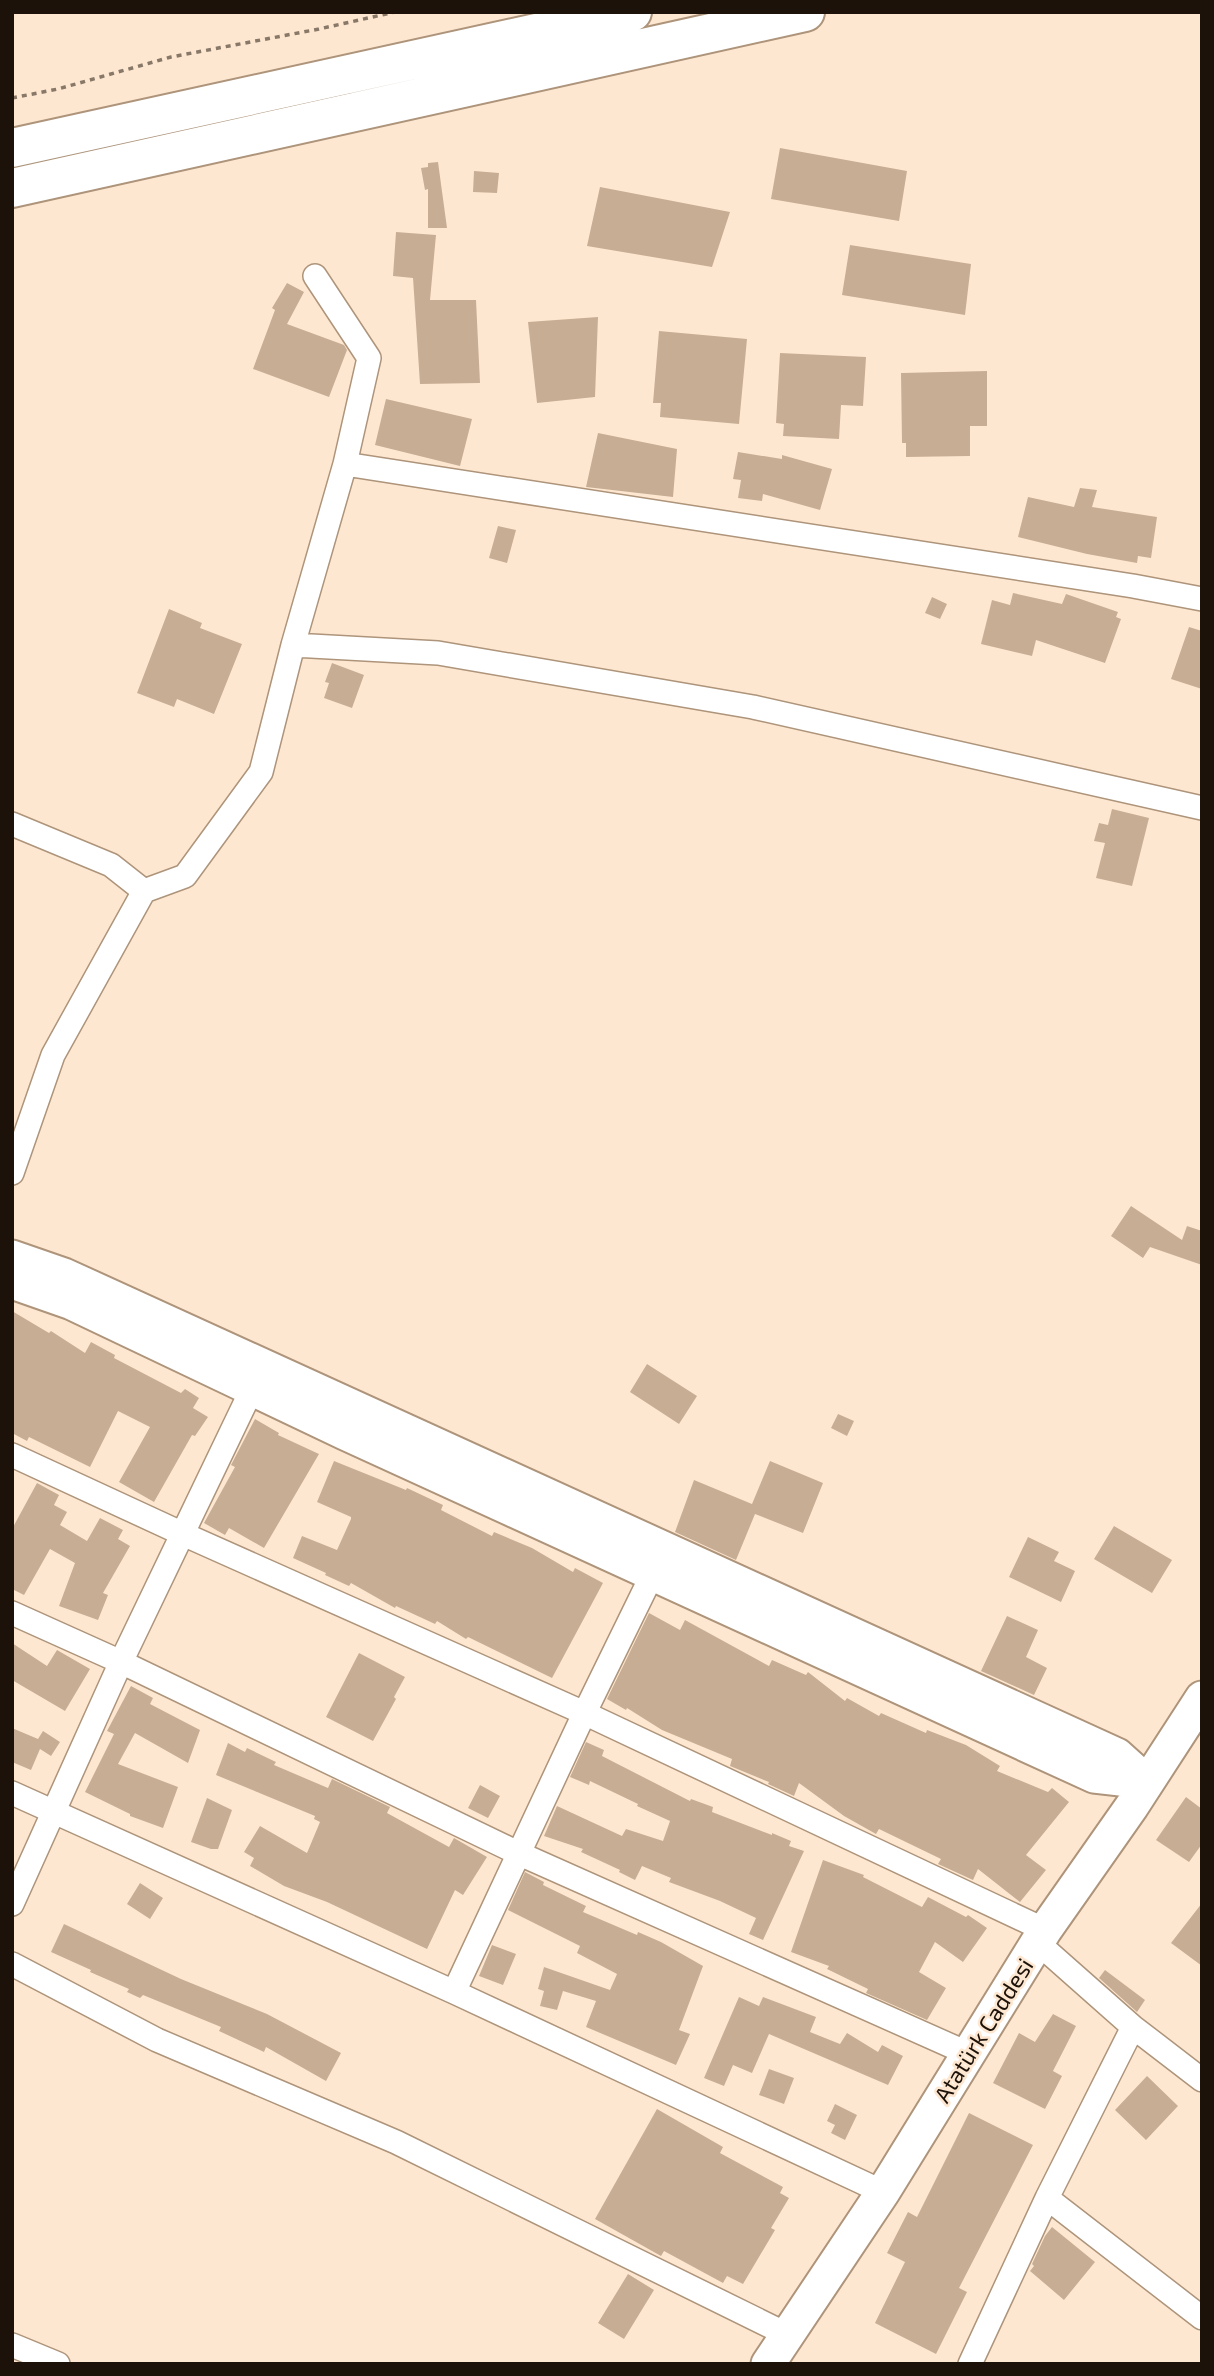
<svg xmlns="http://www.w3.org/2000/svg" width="1214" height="2376" font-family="'Exo 2',sans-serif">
  <rect width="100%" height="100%" fill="#fee7d1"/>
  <path fill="#c7ad93" d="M780 148 907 171 899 221 771 199Z
    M438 162 447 228H428V189L425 190 421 168 428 167V163Z
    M474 171 499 173 497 193 473 192Z
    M600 187 730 212 712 267 587 246Z
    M396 232 436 235 430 300H476L480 383 420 384 413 278 393 276Z
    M850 245 971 264 965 315 842 295Z
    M287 283 304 292 287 324 344 345 347 350 329 397 253 369 275 310 272 308Z
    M598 317 595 397 537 403 528 322Z
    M659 331 747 339 739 424 660 417 661 403H653Z
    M780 353 866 357 863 406 841 405 839 439 783 436 784 424 776 423Z
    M987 371V426H970V456L906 457V443H902L901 373Z
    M386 399 472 419 460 466 375 445Z
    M598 433 677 449 673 497 586 487Z
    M738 452 782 459V455L832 469 820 510 763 494 762 501 738 498 741 480 733 479Z
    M1080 488 1097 490 1092 507 1157 517 1151 558 1138 556 1137 563 1087 554 1018 537 1028 497 1074 507Z
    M498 526 516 530 507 563 489 558Z
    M1013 593 1062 604 1066 594 1118 612 1116 617 1121 619 1105 663 1036 640 1032 656 981 644 992 600 1010 605Z
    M932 597 947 604 940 619 925 613Z
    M169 609 202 623 200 628 242 644 214 714 177 699 174 707 137 693Z
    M1189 627 1202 631V689L1171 679Z
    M332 663 364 675 352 708 324 698 329 683 325 682Z
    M1112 809 1149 818 1132 886 1096 878 1105 843 1094 841 1099 823 1108 825Z
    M1131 1206 1182 1240 1187 1226 1202 1231V1265L1150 1247 1143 1258 1111 1236Z
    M12 1311 49 1333 51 1331 85 1353 91 1342 115 1355 114 1358 181 1393 185 1389 199 1398 193 1408 208 1417 195 1436 192 1435 154 1502 119 1482 150 1427 118 1411 90 1467 29 1437 27 1441 12 1433Z
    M647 1364 697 1396 679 1424 630 1392Z
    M838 1414 854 1421 847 1436 831 1428Z
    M255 1419 279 1433 278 1435 319 1454 264 1548 229 1528 225 1535 204 1523 235 1467 231 1465Z
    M334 1461 406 1490 407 1488 443 1505 441 1510 492 1536 494 1532 532 1548 573 1572 575 1568 603 1583 552 1678 468 1637 466 1639 437 1621 435 1624 396 1606 395 1608 351 1583 349 1586 325 1575 326 1573 293 1558 302 1536 337 1550 351 1519V1517L317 1502Z
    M770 1461 823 1483 803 1533 755 1514 736 1560 675 1532 694 1480 752 1504Z
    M37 1483 59 1495 54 1505 67 1512 60 1525 87 1541 100 1518 123 1530 118 1539 130 1546 103 1593 108 1595 98 1620 59 1606 75 1563 50 1549 24 1595 12 1589V1529Z
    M1114 1526 1172 1560 1152 1593 1094 1559Z
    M1028 1537 1059 1552 1054 1561 1075 1571 1061 1602 1009 1577Z
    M649 1613 680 1630 685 1620 769 1666 772 1660 806 1675 808 1672 845 1701 847 1698 879 1716 881 1713 926 1733 927 1730 966 1745 1000 1766 997 1771 1048 1792 1052 1788 1069 1802 1026 1855 1046 1870 1020 1902 978 1869 973 1880 938 1864 941 1859 879 1829 876 1834 844 1816 799 1783 794 1796 768 1784 769 1782 730 1766 732 1759 662 1730 627 1708 626 1710 607 1699Z
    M1007 1616 1038 1630 1026 1657 1047 1668 1034 1695 981 1671Z
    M12 1643 47 1666 57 1650 90 1669 65 1711 12 1680Z
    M359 1653 405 1677 394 1697 396 1699 373 1741 326 1717Z
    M131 1686 153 1698 150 1704 200 1730 188 1763 135 1733 118 1764 178 1787 163 1828 130 1816V1814L85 1792 114 1734 107 1731Z
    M12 1728 38 1739 43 1731 60 1742 51 1756 40 1749 31 1770 12 1762Z
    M586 1742 604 1750 602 1756 690 1801 691 1799 713 1807 712 1812 772 1835V1833L791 1841 789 1846 804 1851 763 1940 749 1934 756 1918 720 1901 669 1882 671 1878 642 1866 635 1880 619 1872 620 1870 581 1852 583 1849 544 1836 557 1806 622 1836 626 1829 663 1841 670 1821 637 1806 638 1804 590 1781 589 1785 570 1777Z
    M228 1743 245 1752 247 1748 276 1762 274 1765 328 1788 332 1779 390 1807 387 1813 449 1847 454 1838 487 1857 463 1895 455 1890 427 1949 327 1902 284 1886 250 1866 254 1858 244 1852 260 1826 307 1853 320 1822 314 1819 315 1816 216 1775Z
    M480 1785 500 1796 488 1818 468 1808Z
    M1186 1797 1202 1809V1844L1189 1862 1156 1840Z
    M207 1798 232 1810 218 1849H211L191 1842Z
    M823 1860 864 1875 863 1877 922 1907 928 1897 966 1917 968 1915 987 1928 963 1962 935 1942 919 1972 946 1988 927 2020 866 1993 868 1989 827 1969 829 1966 791 1952Z
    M525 1872 544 1882 543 1885 586 1906 583 1912 637 1935 638 1932 661 1942 703 1966 679 2030 690 2034 676 2065 586 2027 596 2001 563 1991 557 2010 540 2006 544 1991 538 1989 544 1967 610 1990 617 1974 577 1953 580 1946 508 1910Z
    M140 1883 163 1898 150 1919 127 1904Z
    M1202 1903V1966L1171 1943Z
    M64 1924 181 1979 267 2014 341 2053 326 2081 266 2047 264 2052 219 2031 221 2027 143 1995 140 1998 127 1992 129 1989 90 1972 91 1970 51 1952Z
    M492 1945 516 1954 503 1985 479 1976Z
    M1105 1970 1145 2000 1137 2012 1099 1978Z
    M739 1997 759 2006 763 1997 816 2017 810 2032 840 2044 847 2033 878 2052 882 2045 903 2056 888 2085 769 2034 752 2073 733 2065 724 2086 704 2078Z
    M1053 2014 1076 2026 1053 2071 1062 2076 1045 2109 993 2083 1019 2033 1035 2042Z
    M769 2069 794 2078 784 2104 759 2095Z
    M1147 2076 1178 2106 1146 2140 1115 2110Z
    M835 2104 857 2115 845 2140 831 2133 835 2125 827 2121Z
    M657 2109 723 2147 720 2153 783 2187 780 2193 789 2198 771 2228 775 2230 743 2284 727 2276 723 2283 664 2251 661 2256 595 2219Z
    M969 2113 1033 2145 959 2288 967 2292 936 2354 875 2323 905 2262 887 2253 908 2212 917 2217Z
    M1052 2227 1095 2262 1064 2300 1030 2271 1034 2266 1032 2264 1045 2236Z
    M628 2274 654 2290 624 2339 598 2323Z"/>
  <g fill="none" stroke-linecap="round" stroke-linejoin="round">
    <defs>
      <path id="street" d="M345 464 1133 586 1202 599
        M293 645 438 653 753 707 1202 808
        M12 824 111 865 144 891
        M12 1173 53 1055 144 891 185 876 261 772 293 645 345 464 369 358 315 276
        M12 1455 183 1534 582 1712 1045 1930
        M12 1613 121 1662 520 1854 967 2053
        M12 1793 454 1992 883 2192
        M12 1904 121 1662 252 1389
        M1038 1943 1133 2027 1202 2080
        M12 1964 157 2040 396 2142 788 2335
        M454 1992 584 1714 653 1573
        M1047 2198 1202 2318
        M12 2345 58 2364
        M970 2364 1047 2198 1133 2027"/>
      <path id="secondary" d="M12 1257 64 1275 1117 1755 1147 1782
        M12 1282 72 1303 345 1433 1094 1776 1147 1782
        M768 2364 883 2192 1045 1930 1132 1806 1202 1698"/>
      <path id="highway" d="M12 148 632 12
        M12 188 805 12"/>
    </defs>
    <use href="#street" stroke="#ad947a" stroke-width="26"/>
    <use href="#secondary" stroke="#ad947a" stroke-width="37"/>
    <use href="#highway" stroke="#ad947a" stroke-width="42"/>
    <path stroke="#887868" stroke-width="3.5" stroke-dasharray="5 5" stroke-linecap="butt" d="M12 98 58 89 171 57 319 29 395 12"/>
    <use href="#street" stroke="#fff" stroke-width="23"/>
    <use href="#secondary" stroke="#fff" stroke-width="33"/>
    <use href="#highway" stroke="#fff" stroke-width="38"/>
  </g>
  <g text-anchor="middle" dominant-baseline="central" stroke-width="5" stroke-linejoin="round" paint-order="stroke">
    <g font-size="23" fill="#1c1209" stroke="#fee7d1">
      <text transform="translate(983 2030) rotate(-58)">Atatürk Caddesi</text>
    </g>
  </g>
  <rect width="1214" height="2376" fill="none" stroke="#1c1209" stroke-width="28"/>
</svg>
